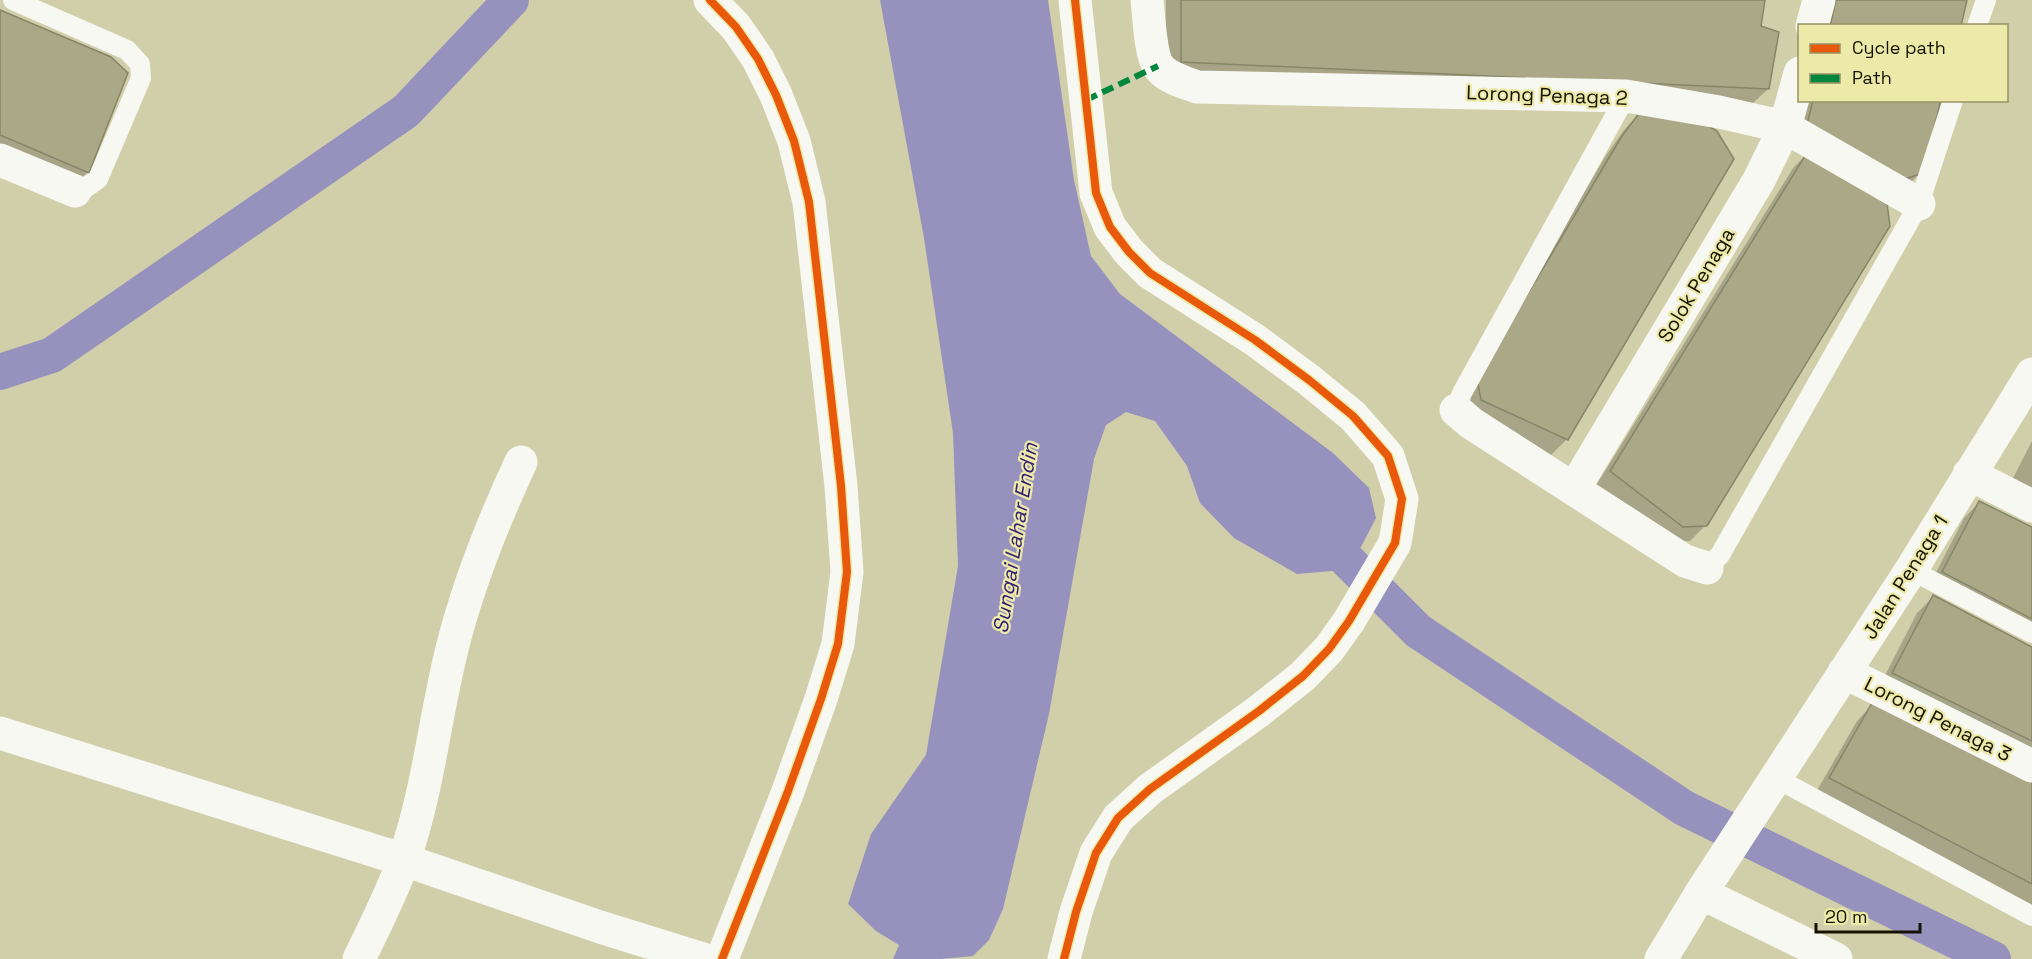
<svg xmlns="http://www.w3.org/2000/svg" width="2032" height="959" font-family="'Space Grotesk',sans-serif">
  <rect width="100%" height="100%" fill="#d1ceaa"/>
  <path fill="#9692bd" d="M880 0H1048L1074 180 1091 256 1120 294 1333 453 1369 488 1376 518 1361 547 1332 571 1297 574 1234 538 1200 503 1187 466 1155 421 1126 412 1106 425 1094 459 1049 714 1003 909 989 940 973 956 941 959H893L899 945 876 931 848 904 871 834 926 755 958 566 953 433 924 238Z"/>
  <path fill="#0003" d="M1166 0H1763L1759 27 1768 89 1752 104 1165 77Z
    M0 12 88 172 72 187 0 157Z
    M1802 100H1940L1921 172 1905 188 1884 195 1706 525 1690 541 1667 542 1595 487 1793 168 1809 152 1792 141Z
    M1640 113 1732 159 1567 439 1551 455 1466 415 1462 396 1607 154 1624 130Z
    M2032 441V491L2012 480Z
    M1980 502 2032 528V642L1928 588 1964 518Z
    M1933 597 2032 648V764L1878 689 1917 613Z
    M1872 705 2032 781V907L1815 794 1857 721Z"/>
  <g fill="none" stroke-linecap="round" stroke-linejoin="round">
    <path stroke="#9692bd" stroke-width="36" d="M0 372 52 355 406 111 511 0
      M1312 525 1418 631 1684 808 1993 959"/>
  </g>
  <path fill="#aaa886" stroke="#878569" stroke-width="1.5" d="M1181 0H1765L1761 26 1779 32 1769 89 1181 62Z
    M1836 0H1967L1961 26H1830Z
    M0 10 111 57 128 73 89 173 0 135Z
    M1813 100H1941L1923 173 1899 181 1807 125Z
    M1640 112 1687 113 1717 131 1734 159 1568 440 1481 400 1477 379 1622 136Z
    M1808 151 1886 196 1890 226 1707 526 1683 527 1610 471Z
    M1979 501 2032 527V619L1942 572Z
    M1933 595 2032 647V741L1892 673Z
    M1872 703 2032 779V884L1829 778Z"/>
  <g fill="none" stroke-linecap="round" stroke-linejoin="round">
    <path stroke="#f8f8f2" stroke-width="20" d="M13 0 127 50 140 64 141 78 98 179 84 189 75 191
      M1977 26 1986 0
      M1456 410 1462 393 1626 96
      M1707 568 1720 555 1919 204 1953 100
      M1911 570 2032 633
      M1776 778 2032 916"/>
    <path stroke="#f8f8f2" stroke-width="33" d="M710 0 736 27 758 59 776 95 794 141 809 202 841 486 847 572 838 644 821 699 787 794 722 959
      M1147 0C1149 15 1150 55 1159 67 1167 78 1184 82 1197 87L1626 96 1719 112 1785 127 1919 204
      M1812 26 1819 0
      M0 160 75 191
      M1456 410 1471 423 1685 561 1707 568
      M1969 474 2032 506
      M1574 489 1759 180 1785 127 1800 73
      M1844 672 2032 766
      M1701 893 1836 959
      M359 959C375 926 392 893 404 859 429 789 435 713 454 641 470 579 494 520 521 462
      M1064 959 1076 912 1096 853 1118 818 1150 789 1259 711 1303 676 1329 649 1349 621 1395 543 1402 499 1388 456 1353 416 1309 380 1255 340 1150 273 1129 252 1110 227 1096 193 1075 0
      M1661 959 1701 893 1911 570 2032 374"/>
    <path stroke="#f8f8f2" stroke-width="33" d="M0 733 404 860 600 927 703 959"/>
    <path stroke="#00873e" stroke-width="6" stroke-dasharray="12 6" stroke-linecap="butt" d="M1086 100 1158 66"/>
    <defs>
      <path id="cycleway" d="M710 0 736 27 758 59 776 95 794 141 809 202 841 486 847 572 838 644 821 699 787 794 722 959
        M1064 959 1076 912 1096 853 1118 818 1150 789 1259 711 1303 676 1329 649 1349 621 1395 543 1402 499 1388 456 1353 416 1309 380 1255 340 1150 273 1129 252 1110 227 1096 193 1075 0"/>
    </defs>
    <use href="#cycleway" stroke="#ede9a8" stroke-width="11"/>
    <use href="#cycleway" stroke="#e8590c" stroke-width="8"/>
  </g>
  <g text-anchor="middle" dominant-baseline="central" stroke-width="4.5" stroke-linejoin="round" paint-order="stroke">
    <g font-size="20" fill="#151300" stroke="#ede9a8">
      <text transform="translate(1547 95) rotate(2)">Lorong Penaga 2</text>
      <text transform="translate(1696 285) rotate(-59)">Solok Penaga</text>
      <text transform="translate(1905 577) rotate(-58)">Jalan Penaga 1</text>
      <text transform="translate(1938 719) rotate(27)">Lorong Penaga 3</text>
    </g>
    <g font-size="21" font-style="italic" fill="#311b77" stroke="#ede9a8">
      <text transform="translate(1015 538) rotate(-81)">Sungai Lahar Endin</text>
    </g>
  </g>
  <rect x="1798" y="24" width="210" height="78" fill="#ede9a8" stroke="#979365" stroke-width="1.5"/>
  <rect x="1810" y="44" width="30" height="9" fill="#e8590c" stroke="#979365" stroke-width="1.5"/>
  <text x="1852" y="54" font-size="18" fill="#151300">Cycle path</text>
  <rect x="1810" y="74" width="30" height="9" fill="#00873e" stroke="#979365" stroke-width="1.5"/>
  <text x="1852" y="84" font-size="18" fill="#151300">Path</text>
  <path d="M1816 923v9h104v-9" fill="none" stroke="#151300" stroke-width="3"/>
  <text x="1825" y="923" font-size="18" fill="#151300" stroke="#ede9a8" stroke-width="4.5" paint-order="stroke">20 m</text>
</svg>
